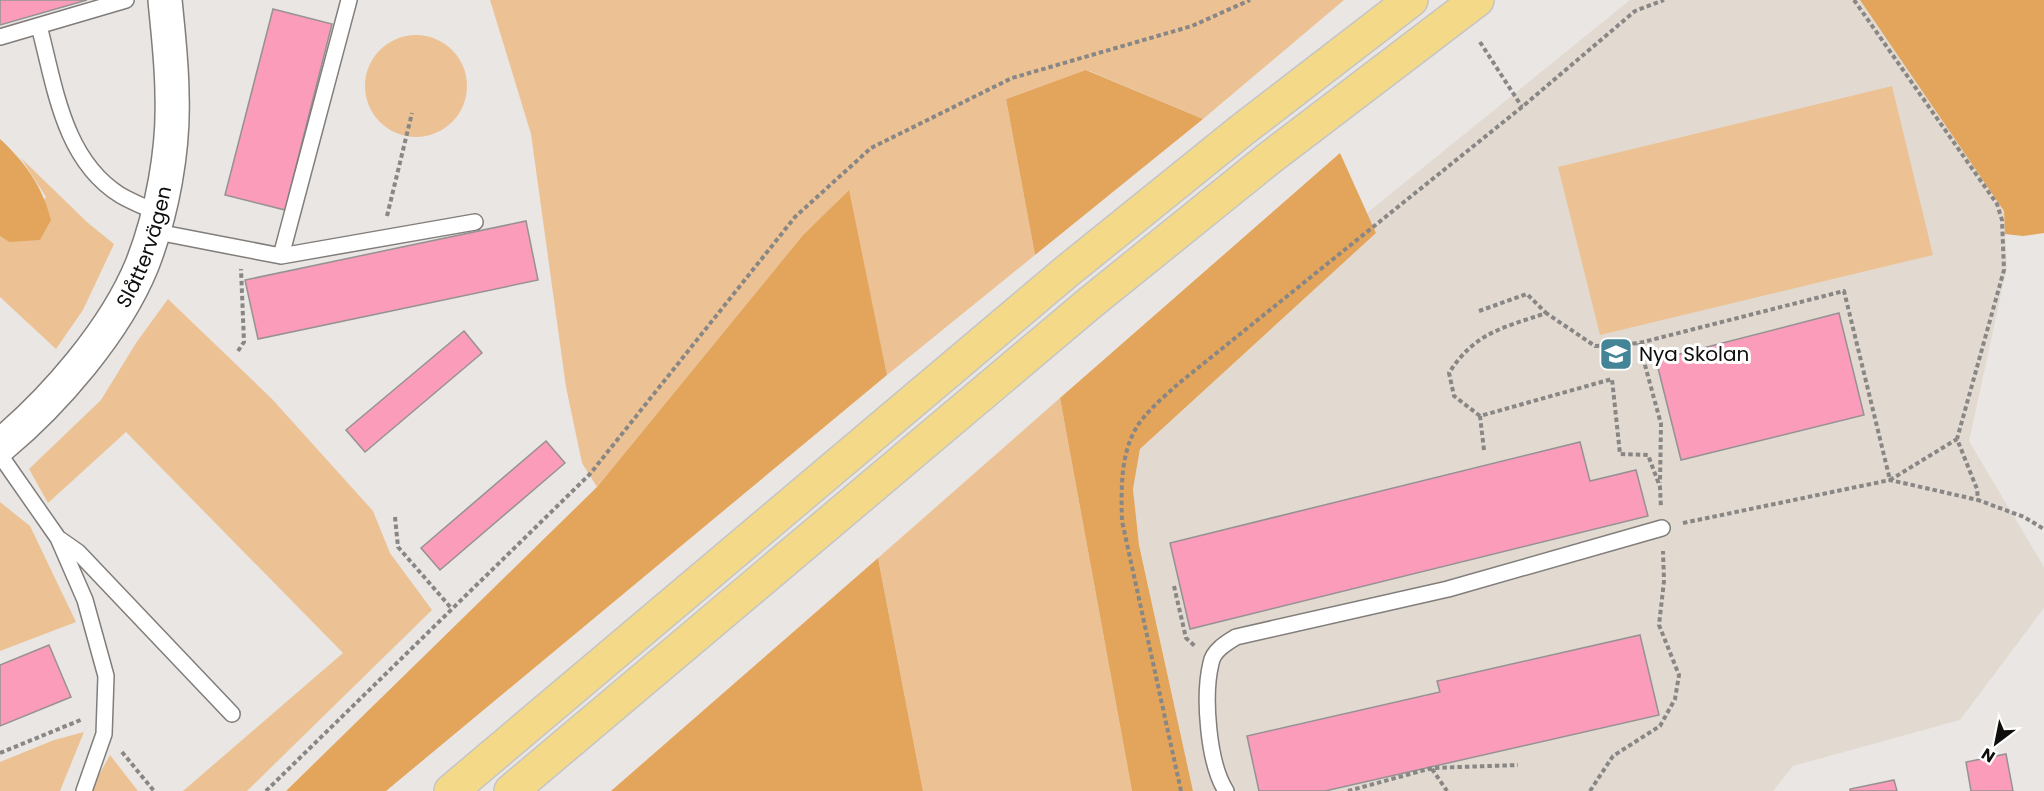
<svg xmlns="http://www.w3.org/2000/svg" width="2044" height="791" font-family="Poppins,sans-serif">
  <rect width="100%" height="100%" fill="#e9e6e3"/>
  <path fill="#e2dad1" d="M1630 0H1860L2004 211 2007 267 1969 441 2044 567V608L1960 720 1793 766 1773 791H1193L1139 545 1133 489 1140 449 1376 233 1367 213Z"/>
  <path fill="#ecc295" d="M490 0H1344L1203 119 1087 70 1006 99 1035 255 887 375 848 191 803 235 597 487 582 463 566 387 531 134Z
    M365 86a51 51 0 1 1 102 0a51 51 0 1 1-102 0Z
    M1892 86 1933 255 1600 335 1558 167Z
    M21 158 88 223 114 244 83 310 56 349 0 297V236L9 242 46 197Z
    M168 299 272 399 373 511 390 553 432 610 247 791H183L343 653 126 432 48 503 29 469 101 400 136 343Z
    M1060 398 1132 791H923L878 558Z
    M0 502 30 526 76 622 0 651Z
    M84 732 60 791H0V762L54 740Z
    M110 755 138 791H90Z"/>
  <path fill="#e3a55c" d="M1860 0H2044V233L2023 236 2005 234 2004 211Z
    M1086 70 1203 119 1035 255 1006 99Z
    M0 139C25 162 43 187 51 220L40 240 9 242 0 236Z
    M1340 153 1376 233 1140 449 1133 489 1139 545 1193 791H1132L1060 398Z
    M849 190 887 375 386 791H286L597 487 803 235Z
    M878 558 923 791H611Z"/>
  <path fill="#fa9cba" stroke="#969293" stroke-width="1.5" d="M0 0H87L0 25Z
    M273 9 332 24 285 210 225 195Z
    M526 221 538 280 258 339 245 280Z
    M1839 313 1864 415 1681 460 1656 360Z
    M464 331 482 353 365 452 346 430Z
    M546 441 565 463 440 570 421 548Z
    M1580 442 1590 481 1636 470 1648 516 1190 629 1170 543Z
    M1640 635 1659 715 1325 791H1259L1247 736 1440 692 1437 681Z
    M49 645 71 697 0 726V665Z
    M2006 754 2013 791H1971L1966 762Z
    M1894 780 1897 791H1850V789Z"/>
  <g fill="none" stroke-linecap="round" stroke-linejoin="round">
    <defs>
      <path id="service" d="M39 26C55 86 63 159 120 195 132 202 145 207 158 213
        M0 37 126 0
        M152 231 281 256 475 222
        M281 256 349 0
        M0 455 58 538 85 600 106 676 104 734 84 791
        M58 538 78 552 232 714
        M1226 791C1208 763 1203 696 1211 663 1213 651 1226 643 1236 637L1448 589 1662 528"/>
      <g id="tertiary">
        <path id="s1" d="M0 446C54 401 115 331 142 265 162 214 174 150 172 95 172 64 168 32 165 0"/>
      </g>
      <path id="trunk" d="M451 791 1066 272 1242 130 1411 0
        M511 791 1091 302 1267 160 1477 0"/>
    </defs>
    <use href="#service" stroke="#807d7a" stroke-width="18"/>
    <use href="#tertiary" stroke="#807d7a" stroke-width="36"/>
    <use href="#trunk" stroke="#c5c5c5" stroke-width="36"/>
    <path stroke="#898785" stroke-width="4" stroke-dasharray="4.5 3" stroke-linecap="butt" d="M1854 0 1997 204 2002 220 2004 270 1957 439 1977 489 1978 500 2024 517 2044 529
      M1480 42 1522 107
      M387 216 412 113
      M1479 311 1527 294 1546 313
      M1639 343 1661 424 1660 483
      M238 351 244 342 241 269
      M1480 416 1454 396 1449 373C1475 332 1503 328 1546 313L1595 346 1639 343 1844 291 1890 480 1957 439
      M1484 450 1480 416 1612 379 1620 454 1648 455 1660 487 1661 508
      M395 517 398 547 452 609
      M1683 523 1890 480 1978 500
      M1174 586 1186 638 1195 646
      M122 752 154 791
      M0 753 83 719
      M1432 769 1447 791
      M266 791 590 474 795 217 871 148 1012 78 1192 26 1250 0
      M1181 791 1122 521C1121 486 1120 445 1144 417 1154 405 1167 394 1178 384L1522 107 1635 11 1664 0
      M1348 791 1432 768 1518 765
      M1590 791 1613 756 1660 726 1675 699 1679 675 1659 625 1664 581 1663 551"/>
    <use href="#service" stroke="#fff" stroke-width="15"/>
    <use href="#tertiary" stroke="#fff" stroke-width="33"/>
    <use href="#trunk" stroke="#f4da88" stroke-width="33"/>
  </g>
  <defs>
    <symbol id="school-square" viewBox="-11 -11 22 22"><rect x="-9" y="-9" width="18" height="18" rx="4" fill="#438596" stroke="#fff"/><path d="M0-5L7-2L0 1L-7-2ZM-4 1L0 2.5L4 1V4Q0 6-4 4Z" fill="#fff"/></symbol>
  </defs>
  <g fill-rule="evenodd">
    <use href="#school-square" x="1597" y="335" width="38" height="38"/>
  </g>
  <g text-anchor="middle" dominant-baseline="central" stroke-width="6" stroke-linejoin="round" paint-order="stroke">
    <g font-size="20" fill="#0f0e0d" stroke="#fff">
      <text stroke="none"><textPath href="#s1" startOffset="250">Slåttervägen</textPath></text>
    </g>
    <g font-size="20" fill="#0f0e0d" stroke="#fff" text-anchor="start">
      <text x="1639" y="354">Nya Skolan</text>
    </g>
  </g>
  <g transform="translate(1996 743) rotate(212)" stroke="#ffffff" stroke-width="4.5" paint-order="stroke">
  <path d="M0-4.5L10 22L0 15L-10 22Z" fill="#0f0e0d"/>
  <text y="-9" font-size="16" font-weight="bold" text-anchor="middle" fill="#0f0e0d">N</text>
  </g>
</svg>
